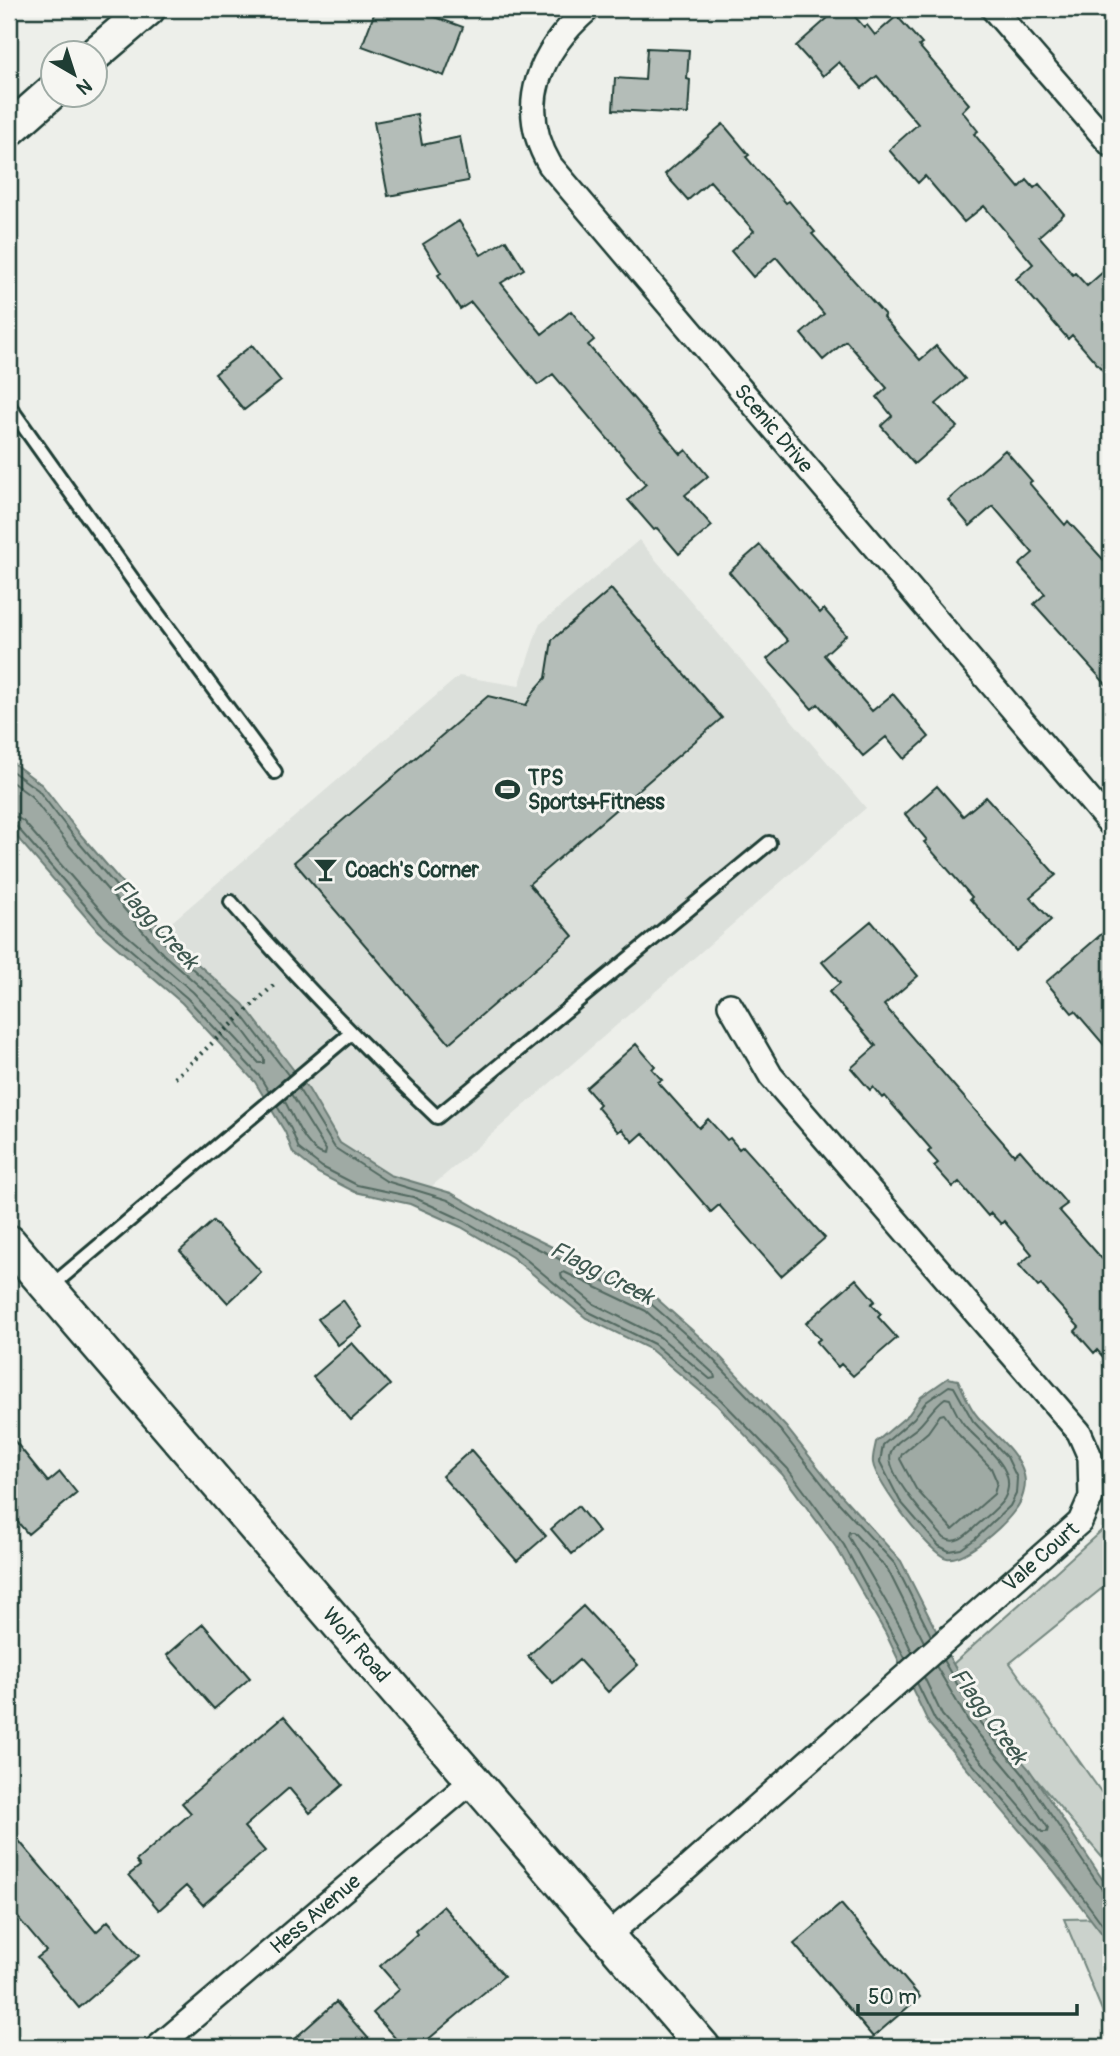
<svg xmlns="http://www.w3.org/2000/svg" width="1120" height="2056" font-family="Pangolin,sans-serif">
  <rect width="100%" height="100%" fill="#edefea"/>
  <filter id="ink" filterUnits="userSpaceOnUse"><feTurbulence type="fractalNoise" baseFrequency=".0143" numOctaves="2"/><feDisplacementMap in="SourceGraphic" scale="14" xChannelSelector="R" yChannelSelector="G"/><feConvolveMatrix kernelMatrix="1 2 1 2 8 2 1 2 1" color-interpolation-filters="sRGB"/></filter>
  <g filter="url(#ink)">
    <path fill="#dce0db" d="M639 540 866 808 416 1200 277 1106 180 990 139 950 459 676 519 686 539 625Z"/>
    <path fill="#cbd2cc" stroke="#758880" stroke-width="2" d="M1111 1522V1581L1010 1663 1111 1806V1868L983 1716 953 1664Z
      M1111 1918V2032L1064 1919Z"/>
    <path fill="#9faaa4" stroke="#6c7e77" stroke-width="2" d="M9 760 42 785 80 834 175 944 243 1004 309 1090 340 1143 390 1175 451 1193 509 1226 655 1297 711 1347 786 1427 833 1486 901 1561 953 1664 983 1716 1029 1769 1111 1892V1953L1103 1935 1053 1870 929 1724 886 1634 838 1550 782 1474 717 1405 650 1349 586 1318 512 1257 461 1227 410 1204 355 1192 318 1173 293 1153 285 1132 255 1082 182 1003 98 931 9 828Z
      M948 1378 958 1380C964 1392 969 1407 978 1417 994 1435 1017 1450 1024 1475 1027 1486 1022 1502 1015 1510 1004 1525 966 1561 947 1558 930 1555 875 1481 873 1463 872 1457 875 1448 876 1442L909 1414 921 1397Z"/>
    <g fill="none" stroke-linecap="round" stroke-linejoin="round">
      <path stroke="#526961" stroke-width="2" d="M9 769 38 790 75 838 170 949 237 1008 289 1076
        M9 780 31 796 68 844 163 954 231 1014 264 1058V1063H259L193 992 109 920 23 821 16 817 9 816
        M9 825 17 827 103 926 187 998 260 1077 269 1092
        M298 1088 335 1148 386 1181 448 1200 506 1233 651 1304 706 1352 781 1431 828 1491 895 1564 931 1636
        M284 1100C294 1117 306 1151 325 1155L326 1150 291 1094
        M277 1106 291 1129 299 1149 322 1167 357 1185 413 1197 465 1221 516 1251 589 1312 654 1344 721 1400 788 1469 844 1545 905 1658
        M564 1272 646 1311 714 1374 715 1378 710 1379 660 1337 594 1304 562 1278 561 1274Z
        M949 1386 954 1387 973 1421 1007 1457 1017 1478 1016 1494 1010 1506 975 1539 961 1549 949 1551 939 1546 900 1501 880 1462 883 1445 914 1418 926 1402Z
        M945 1398 950 1399C954 1409 959 1419 966 1427 982 1445 1021 1470 1004 1499 997 1510 982 1520 973 1529 964 1537 955 1545 944 1538 931 1523 883 1472 891 1452 895 1441 911 1434 919 1426 928 1417 934 1406 945 1398Z
        M944 1414 959 1435 991 1468 997 1482 994 1494 953 1530 916 1489 900 1459 902 1454 928 1432 940 1415Z
        M912 1652 900 1626 848 1536 849 1532H853L888 1570 924 1642
        M943 1660 978 1720 1023 1774 1103 1891 1111 1895
        M924 1677 942 1715 1042 1832H1047L1048 1828 1016 1779 970 1724 936 1666
        M917 1683 935 1720 1059 1865 1111 1936"/>
    </g>
    <path fill="#b4bdb8" stroke="#1f3d34" stroke-width="2" d="M376 9H413L463 27 444 76 362 46Z
      M838 9H848L864 27 867 25 875 35 897 16 922 44 919 46 969 104 962 111 978 131 974 134 1019 188 1027 180 1034 188 1039 184 1064 214 1039 236 1073 275 1075 273 1087 286 1111 265V380L1072 335 1068 339 1016 279 1033 264 984 206 964 222 925 176 918 183 889 150 918 124 877 76 862 88 839 62 823 76 796 46Z
      M647 48 689 50 687 79 690 80 688 114 613 110 615 78 645 80Z
      M417 114 422 145 460 137 468 181 388 196 374 122Z
      M723 124 749 155 746 157 786 203 789 201 815 232 812 234 885 315 883 317 920 360 936 346 965 379 936 404 957 427 914 464 881 426 892 416 877 397 887 388 846 341 823 360 801 334 824 314 776 257 753 277 731 251 754 231 710 181 688 200 665 174Z
      M459 221 481 255 506 240 524 269 501 283 542 334 571 311 594 340 588 345 681 454 686 450 708 476 685 495 712 526 679 554 657 528 654 530 628 500 646 484 553 374 538 385 471 302 460 309 438 275 441 273 423 244Z
      M252 345 281 381 244 410 215 374Z
      M1005 450 1032 481 1029 483 1065 525 1068 521 1111 568V690L1034 604 1045 594 1019 565 1033 553 993 506 970 526 948 500Z
      M760 545 820 613 824 609 846 635 824 655 872 711 893 694 929 737 904 759 886 737 863 756 818 704 812 709 767 659 788 641 729 572Z
      M611 589 722 718 529 884 573 936 449 1043 294 862 488 696 526 705 535 690 546 678 552 640Z
      M937 786 963 816 986 797 1056 875 1030 897 1051 920 1016 951 970 899 972 897 924 842 927 840 905 814Z
      M871 921 918 976 884 1005 1014 1155 1020 1150 1067 1204 1059 1210 1111 1269V1366L1097 1350 1094 1353 1075 1331 1079 1327 1041 1285 1038 1287 1019 1265 1032 1254 1004 1221 1001 1224 991 1213 988 1216 959 1182 953 1187 934 1166 938 1163 928 1152 931 1149 885 1096 882 1098 873 1087 870 1090 851 1068 876 1046 829 992 840 983 822 962Z
      M1111 926V1053L1075 1011 1072 1013 1046 982Z
      M636 1044 655 1066 652 1069 662 1080 658 1082 699 1128 708 1119 727 1140 730 1138 739 1149 743 1146 825 1238 781 1276 719 1205 711 1212 643 1133 633 1142 622 1129 618 1132 597 1107 600 1104 586 1088Z
      M213 1221 261 1272 228 1303 180 1251Z
      M856 1279 875 1301 871 1304 881 1314 878 1317 897 1338 853 1376 841 1364 838 1367 816 1342 820 1339 806 1323Z
      M343 1300 362 1327 338 1345 318 1319Z
      M352 1343 390 1385 351 1420 313 1377Z
      M9 1434 48 1482 60 1472 77 1493 28 1534 9 1512Z
      M471 1450 546 1536 517 1561 442 1476Z
      M578 1506 599 1532 572 1554 551 1529Z
      M583 1606 638 1665 608 1692 579 1660 553 1683 528 1656Z
      M203 1624 250 1678 214 1709 167 1655Z
      M284 1716 343 1785 310 1813 289 1788 244 1827 265 1851 203 1905 186 1886 159 1910 129 1875 140 1866 136 1861 191 1813 182 1803Z
      M9 1829 96 1932 108 1921 139 1956 79 2008 37 1958 46 1951 9 1907Z
      M841 1904 920 1997 873 2037 794 1944Z
      M443 1906 504 1976 419 2047H403L373 2013 400 1989 380 1966 417 1934 415 1931Z
      M336 2002 376 2047H285Z"/>
    <g fill="none" stroke-linecap="round" stroke-linejoin="round">
      <defs>
        <path id="lane" d="M9 406 140 590 275 772
          M231 902C296 978 365 1048 437 1117L769 843
          M49 1288 350 1034"/>
        <g id="street">
          <path id="s1" d="M588 9C540 51 515 105 550 165L1111 825"/>
          <path d="M993 9 1111 145"/>
          <path id="s2" d="M607 1936 685 1870 1080 1522 1091 1497 1090 1457 1079 1432 771 1076 730 1005"/>
          <path id="s3" d="M158 2047 473 1780"/>
        </g>
        <g id="secondary">
          <path d="M94 55 148 9"/>
          <path d="M9 130 52 92"/>
          <path id="s4" d="M9 1242 703 2047"/>
        </g>
      </defs>
      <use href="#lane" stroke="#1f3d34" stroke-width="18"/>
      <use href="#street" stroke="#1f3d34" stroke-width="28"/>
      <use href="#secondary" stroke="#1f3d34" stroke-width="38"/>
      <path stroke="#1f3d34" stroke-width="4.5" stroke-dasharray="2 5" stroke-linecap="butt" d="M175 1078 276 983"/>
      <use href="#lane" stroke="#f6f6f2" stroke-width="12"/>
      <use href="#street" stroke="#f6f6f2" stroke-width="23"/>
      <use href="#secondary" stroke="#f6f6f2" stroke-width="33"/>
    </g>
  </g>
  <defs>
    <symbol id="stadium-bare" viewBox="-9 -9 18 18"><path d="M0-5a6.5 5 0 1 0 0 10a6.5 5 0 1 0 0-10ZM-3.5-1.8h7v3.6h-7Z" fill="#1f3d34" stroke="#f6f6f2" stroke-width="2.5" paint-order="stroke"/></symbol>
    <symbol id="bar-bare" viewBox="-9 -9 18 18"><path d="M-6-5H6L.8 .8V4.5H3.5V6h-7V4.5H-.8V.8Z" fill="#1f3d34" stroke="#f6f6f2" stroke-width="2.5" paint-order="stroke"/></symbol>
  </defs>
  <g fill-rule="evenodd">
    <use href="#stadium-bare" x="490" y="772" width="35" height="35"/>
    <use href="#bar-bare" x="308" y="852" width="35" height="35"/>
  </g>
  <g text-anchor="middle" dominant-baseline="central" stroke-width="6" stroke-linejoin="round" paint-order="stroke">
    <g font-size="21" fill="#1f3d34" stroke="#f6f6f2">
      <text stroke="none"><textPath href="#s1" startOffset="522">Scenic Drive</textPath></text>
      <text stroke="none"><textPath href="#s2" startOffset="576">Vale Court</textPath></text>
      <text stroke="none"><textPath href="#s4" startOffset="532">Wolf Road</textPath></text>
      <text stroke="none"><textPath href="#s3" startOffset="206">Hess Avenue</textPath></text>
    </g>
    <g font-size="21" font-weight="bold" fill="#1f3d34" stroke="#f6f6f2" text-anchor="start">
      <text x="528" y="778">TPS<tspan x="528" dy="24">Sports+Fitness</tspan></text>
      <text x="345" y="870">Coach's Corner</text>
    </g>
    <g font-size="23" font-style="italic" fill="#3f5850" stroke="#f6f6f2">
      <text transform="translate(156 924) rotate(47)">Flagg Creek</text>
      <text transform="translate(602 1273) rotate(27)">Flagg Creek</text>
      <text transform="translate(989 1716) rotate(54)">Flagg Creek</text>
    </g>
  </g>
  <rect width="1120" height="2056" fill="none" stroke="#f6f6f2" stroke-width="35"/>
  <rect x="18" y="18" width="1085" height="2021" fill="none" stroke="#1f3d34" stroke-width="2.5" filter="url(#ink)"/>
  <g transform="translate(74 74) rotate(141)"><circle r="33" fill="#f6f6f2" stroke="#a0aca6" stroke-width="2"/>
  <path d="M0-5L12 26L0 18L-12 26Z" fill="#1f3d34"/>
  <text y="-10" font-size="19" font-weight="bold" text-anchor="middle" fill="#1f3d34">N</text>
  </g>
  <path d="M858 2004v10h219v-10" fill="none" stroke="#1f3d34" stroke-width="3.5"/>
  <text x="868" y="2004" font-size="21" fill="#1f3d34" stroke="#f6f6f2" stroke-width="5" paint-order="stroke">50 m</text>
</svg>
